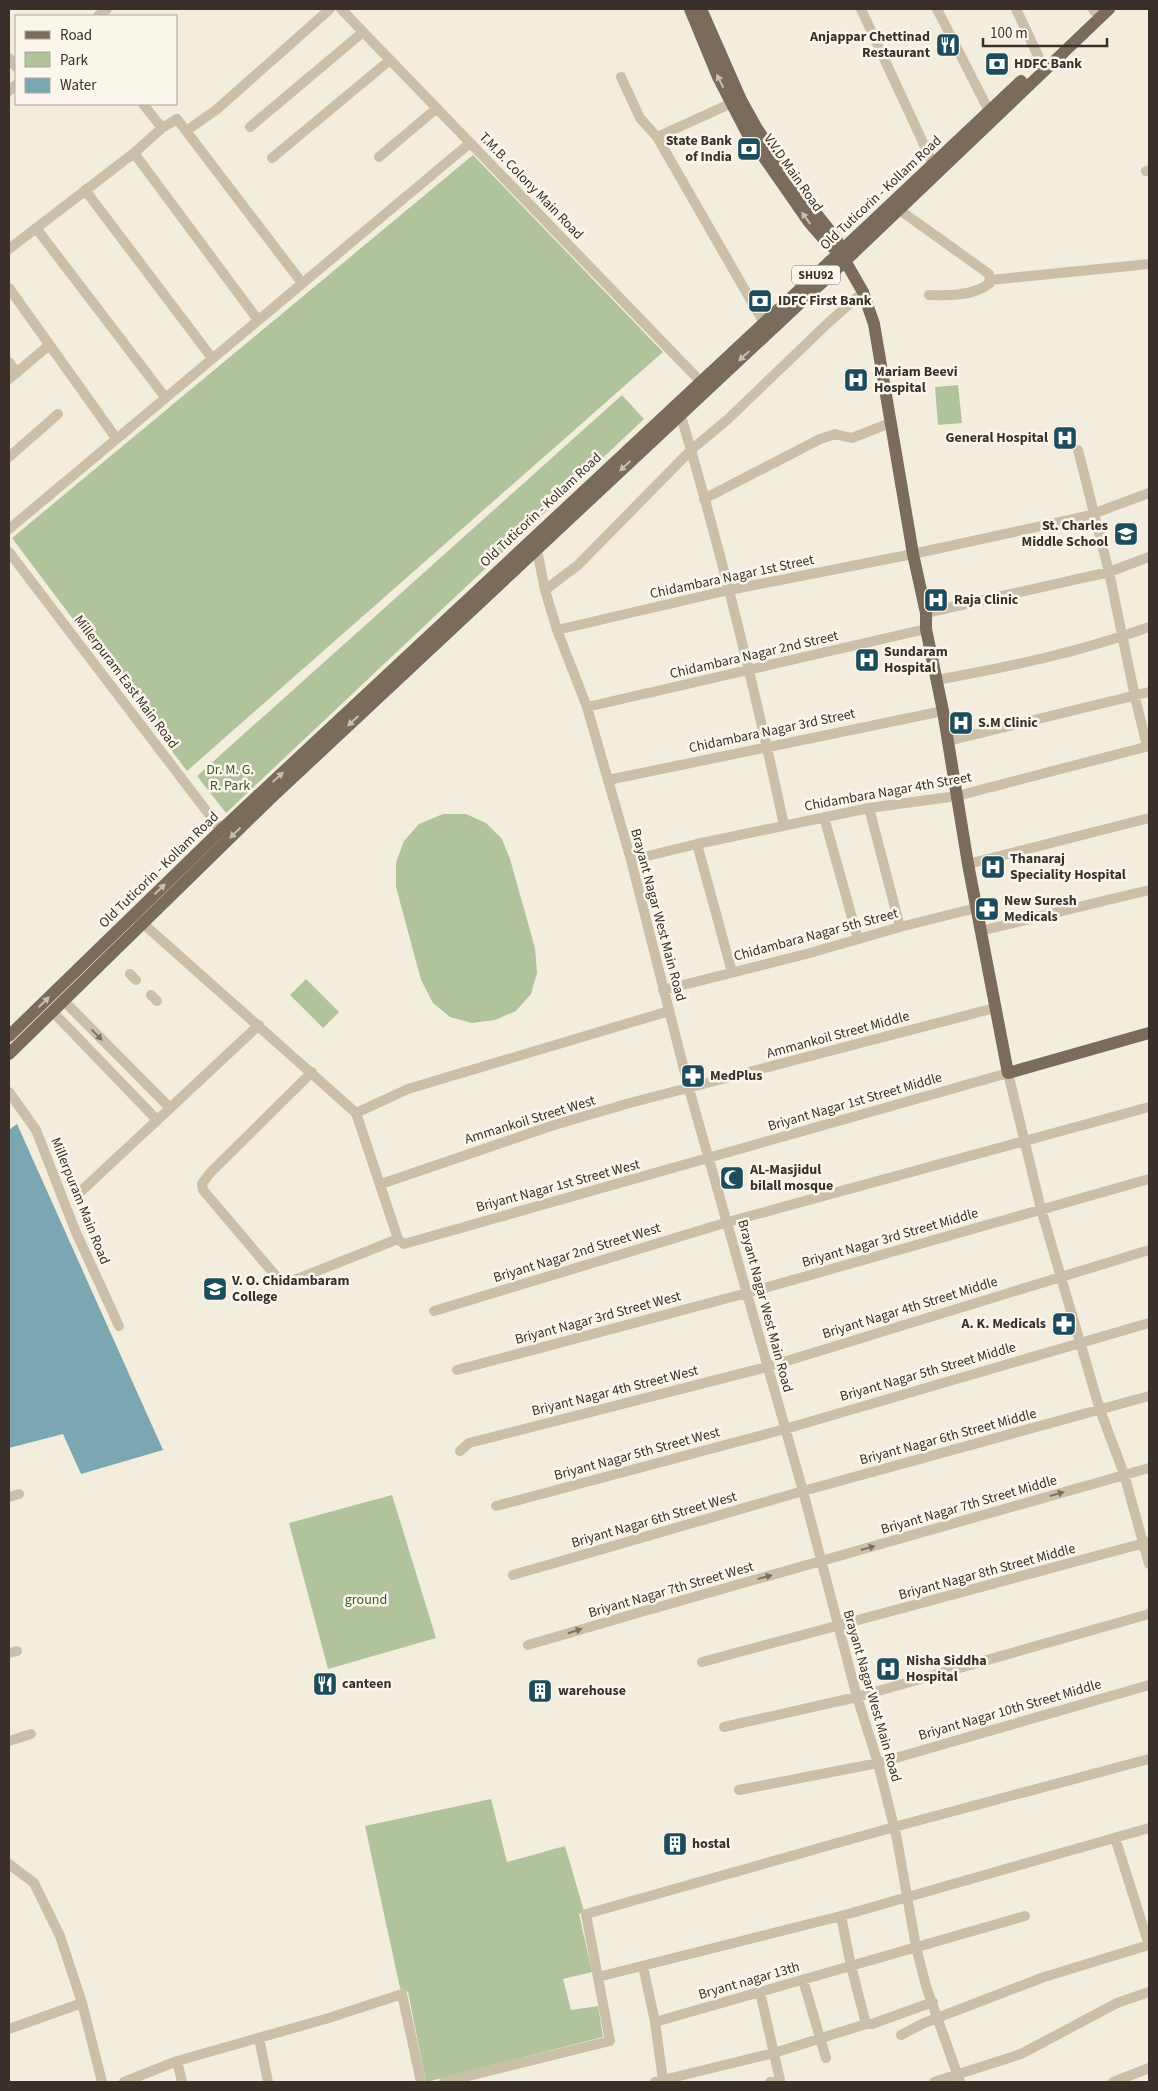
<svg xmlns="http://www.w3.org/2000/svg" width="1158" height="2091" font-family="'Source Sans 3',sans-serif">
  <rect width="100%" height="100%" fill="#f3edde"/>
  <path fill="#b0c39d" d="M473 155 663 352 187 771 12 538Z
    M958 385 962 423 938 425 935 387Z
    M622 395 644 419 226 813 197 776Z
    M443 814H466L486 823 502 839 510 859 535 948 537 973 531 994 516 1011 495 1020 472 1023 450 1017 433 1003 421 980 396 887V862L404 841 419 824Z
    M306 979 339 1012 323 1028 290 995Z
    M392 1495 436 1638 328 1669 289 1523Z
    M491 1799 507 1862 565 1846 584 1911 579 1914 592 1972 563 1979 571 2010 598 2006 603 2037 426 2082 408 1992 400 1988 365 1826Z"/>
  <path fill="#7ca6b1" d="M17 1124 163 1450 81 1474 63 1434 9 1448V1130Z"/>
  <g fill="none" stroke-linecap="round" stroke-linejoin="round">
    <path stroke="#ccbfa9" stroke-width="10" d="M341 9 701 382
      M861 9 933 164
      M937 9 989 111
      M1016 9 1041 62
      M1093 9 1094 11
      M98 16 107 9
      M9 58 16 67
      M621 77 640 118 657 137 732 103
      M9 91 16 85
      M143 104 162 128
      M250 127 363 32
      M186 131 216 110 330 9
      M657 137 764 323
      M134 153 258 320
      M379 157 437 108
      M272 158 390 60
      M1146 171 1149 170
      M85 190 212 358
      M894 206 989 274 990 283C974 296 948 296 929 295
      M36 228 165 397
      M9 249 134 153 162 128 177 119 302 283
      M990 280 1149 264
      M9 288 116 438
      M9 362 17 373
      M9 379 48 346
      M679 409C720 547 754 685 784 825
      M1078 450 1109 572 1135 697 1147 746
      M9 457 58 414
      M704 499 820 439 835 434 852 438 890 423
      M9 529 470 143
      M536 545 545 590 557 630 587 707 631 860 689 1089 803 1491 857 1697 878 1763 897 1839 916 1947 926 1986 960 2082
      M9 552 221 830
      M545 590 578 565 691 450 727 420 828 323 863 292
      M926 613 1109 572 1149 557
      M557 630 729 590 913 554 1087 516 1149 493
      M937 680C1009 667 1080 652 1149 627
      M587 707 926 629
      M948 741 1149 692
      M608 780 943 711
      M869 808 900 927
      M824 817 858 939
      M697 844 732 972
      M631 860 697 844 869 808 957 796 1149 746
      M968 864 1149 818
      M138 919 356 1113 398 1239 404 1244 1008 1073 1041 1209 1100 1410 1124 1474 1149 1564
      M980 931 1149 890
      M130 974 136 980
      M663 990 810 953 900 927 976 908
      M151 995 157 1001
      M63 1000 170 1108
      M52 1011 157 1120
      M312 1072 210 1173 202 1184 203 1190 281 1282 292 1281 398 1239
      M9 1092 36 1130 75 1230 119 1326
      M356 1113 408 1089 669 1011
      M381 1184 551 1126 626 1104 995 1008
      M77 1195 259 1025
      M434 1311 728 1222 1149 1107
      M457 1370 747 1293 1149 1179
      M460 1451 469 1443 767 1367 1149 1250
      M9 1497 19 1494
      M496 1506 785 1429 1149 1323
      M513 1575 803 1491 1149 1396
      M528 1645 634 1614 1149 1468
      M9 1653 17 1651
      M702 1662 1148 1542
      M724 1727 857 1697 1149 1614
      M9 1741 31 1734
      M739 1790 878 1763 1149 1685
      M1115 1838 1149 1945
      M9 1864 34 1883 60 1936 82 2003 102 2082
      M841 1916 851 1966 866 2024
      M643 1966 655 2022
      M598 1977 841 1916 1149 1828
      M803 1980 826 2058
      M760 1992 780 2080 770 2082
      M9 2029 82 2003
      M901 2035 924 2023 1044 1977 1149 1945
      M259 2038 268 2082
      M177 2061 182 2082
      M124 2082 177 2061 329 2018 402 1994 421 2082
      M444 2082 610 2041 586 1914 894 1827 1149 1759
      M655 2082 663 2080 655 2022 1025 1916
      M664 2082 663 2080 774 2053 866 2024H872L933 2002
      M934 2082 1021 2054 1117 2003 1149 1992
      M1113 2082 1149 2068"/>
    <path stroke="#7b6b5a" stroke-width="12" d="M690 9 718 77 747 133 809 222 828 244 840 252
      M701 9 741 100 756 127 797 189 837 240 840 252 863 292 874 324 913 554 926 613V629L943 711 968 864 1008 1073 1149 1033
      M9 1036 221 830 840 252 1021 81
      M9 1054 270 799 845 261 1109 9"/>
  </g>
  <defs><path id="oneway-solid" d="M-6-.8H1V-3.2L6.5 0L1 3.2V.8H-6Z" transform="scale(1.25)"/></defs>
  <g fill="#c8beb1">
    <use href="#oneway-solid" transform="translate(720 81) rotate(-116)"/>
    <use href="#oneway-solid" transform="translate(806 218) rotate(-126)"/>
    <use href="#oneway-solid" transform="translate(744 356) rotate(137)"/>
    <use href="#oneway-solid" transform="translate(625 466) rotate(137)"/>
    <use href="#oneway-solid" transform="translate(353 721) rotate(137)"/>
    <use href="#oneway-solid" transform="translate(278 777) rotate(-43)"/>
    <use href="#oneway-solid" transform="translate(235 833) rotate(136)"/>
    <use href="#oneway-solid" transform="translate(160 889) rotate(-44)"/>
    <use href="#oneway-solid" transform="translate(44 1002) rotate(-44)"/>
  </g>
  <g fill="#7b7163">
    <use href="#oneway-solid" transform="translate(97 1035) rotate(45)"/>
    <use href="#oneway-solid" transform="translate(1057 1494) rotate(-16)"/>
    <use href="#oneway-solid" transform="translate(868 1548) rotate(-16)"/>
    <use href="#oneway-solid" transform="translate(765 1577) rotate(-15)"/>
    <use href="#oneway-solid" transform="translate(575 1631) rotate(-17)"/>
  </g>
  <defs>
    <symbol id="restaurant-square" viewBox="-11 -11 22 22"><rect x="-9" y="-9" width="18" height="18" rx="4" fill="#1d4d5c" stroke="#fbf6eb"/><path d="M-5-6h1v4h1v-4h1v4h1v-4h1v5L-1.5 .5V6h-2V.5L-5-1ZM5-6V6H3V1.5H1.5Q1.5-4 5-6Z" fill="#fff"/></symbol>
    <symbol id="bank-square" viewBox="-11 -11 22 22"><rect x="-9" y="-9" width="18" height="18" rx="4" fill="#1d4d5c" stroke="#fbf6eb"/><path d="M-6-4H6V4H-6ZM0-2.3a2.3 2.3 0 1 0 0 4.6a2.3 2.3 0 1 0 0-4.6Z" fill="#fff"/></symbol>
    <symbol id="hospital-square" viewBox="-11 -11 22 22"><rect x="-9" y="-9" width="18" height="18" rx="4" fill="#1d4d5c" stroke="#fbf6eb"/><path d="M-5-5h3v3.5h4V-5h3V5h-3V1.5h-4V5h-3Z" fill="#fff"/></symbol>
    <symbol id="school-square" viewBox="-11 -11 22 22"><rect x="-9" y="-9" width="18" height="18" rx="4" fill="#1d4d5c" stroke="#fbf6eb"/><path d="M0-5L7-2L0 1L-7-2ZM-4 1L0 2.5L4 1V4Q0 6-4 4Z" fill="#fff"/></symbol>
    <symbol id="pharmacy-square" viewBox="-11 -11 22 22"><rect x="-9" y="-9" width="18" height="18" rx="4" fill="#1d4d5c" stroke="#fbf6eb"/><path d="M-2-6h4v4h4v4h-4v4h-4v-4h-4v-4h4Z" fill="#fff"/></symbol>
    <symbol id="mosque-square" viewBox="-11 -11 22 22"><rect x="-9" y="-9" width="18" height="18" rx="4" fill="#1d4d5c" stroke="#fbf6eb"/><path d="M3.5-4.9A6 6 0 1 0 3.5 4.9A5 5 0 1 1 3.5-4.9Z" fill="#fff"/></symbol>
    <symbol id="university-square" viewBox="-11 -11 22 22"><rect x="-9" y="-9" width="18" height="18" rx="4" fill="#1d4d5c" stroke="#fbf6eb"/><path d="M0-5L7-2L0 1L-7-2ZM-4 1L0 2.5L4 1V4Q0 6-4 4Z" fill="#fff"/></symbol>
    <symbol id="building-square" viewBox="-11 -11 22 22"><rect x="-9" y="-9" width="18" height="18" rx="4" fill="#1d4d5c" stroke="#fbf6eb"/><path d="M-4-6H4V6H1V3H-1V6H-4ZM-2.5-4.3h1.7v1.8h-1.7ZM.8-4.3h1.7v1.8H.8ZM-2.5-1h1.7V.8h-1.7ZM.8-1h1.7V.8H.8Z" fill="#fff"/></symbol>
  </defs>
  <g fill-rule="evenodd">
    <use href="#restaurant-square" x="934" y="31" width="28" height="28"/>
    <use href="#bank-square" x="983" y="50" width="28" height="28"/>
    <use href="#bank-square" x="735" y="135" width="28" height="28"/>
    <use href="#bank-square" x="746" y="287" width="28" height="28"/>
    <use href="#hospital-square" x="842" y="366" width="28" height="28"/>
    <use href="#hospital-square" x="1051" y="424" width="28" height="28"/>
    <use href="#school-square" x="1112" y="520" width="28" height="28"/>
    <use href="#hospital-square" x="922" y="586" width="28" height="28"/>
    <use href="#hospital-square" x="853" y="646" width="28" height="28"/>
    <use href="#hospital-square" x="947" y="709" width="28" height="28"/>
    <use href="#hospital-square" x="979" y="853" width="28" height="28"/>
    <use href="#pharmacy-square" x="973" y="895" width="28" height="28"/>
    <use href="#pharmacy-square" x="679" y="1062" width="28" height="28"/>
    <use href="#mosque-square" x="718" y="1164" width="28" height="28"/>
    <use href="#university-square" x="201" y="1275" width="28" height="28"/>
    <use href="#pharmacy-square" x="1050" y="1310" width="28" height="28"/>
    <use href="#hospital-square" x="874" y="1655" width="28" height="28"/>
    <use href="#restaurant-square" x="311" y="1670" width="28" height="28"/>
    <use href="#building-square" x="526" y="1677" width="28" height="28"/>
    <use href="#building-square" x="661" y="1830" width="28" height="28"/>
  </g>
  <g text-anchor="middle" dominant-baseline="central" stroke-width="5" stroke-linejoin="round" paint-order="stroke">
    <rect fill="#fbf6eb" stroke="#736c63" stroke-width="1" x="792" y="265.5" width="48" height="19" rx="4"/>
    <g font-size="12" font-weight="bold" fill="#393129">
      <text x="816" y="275">SHU92</text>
    </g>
    <g font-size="14" font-weight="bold" fill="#393129" stroke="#fbf6eb" text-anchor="start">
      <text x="930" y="37" text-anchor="end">Anjappar Chettinad<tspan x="930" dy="16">Restaurant</tspan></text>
      <text x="1014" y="64">HDFC Bank</text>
      <text x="732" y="141" text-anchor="end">State Bank<tspan x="732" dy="16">of India</tspan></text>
      <text x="778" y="301">IDFC First Bank</text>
      <text x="874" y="372">Mariam Beevi<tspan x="874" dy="16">Hospital</tspan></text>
      <text x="1048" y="438" text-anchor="end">General Hospital</text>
      <text x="1108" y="526" text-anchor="end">St. Charles<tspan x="1108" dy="16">Middle School</tspan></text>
      <text x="954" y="600">Raja Clinic</text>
      <text x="884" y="652">Sundaram<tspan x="884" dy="16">Hospital</tspan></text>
      <text x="978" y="723">S.M Clinic</text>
      <text x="1010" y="859">Thanaraj<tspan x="1010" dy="16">Speciality Hospital</tspan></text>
      <text x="1004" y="901">New Suresh<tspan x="1004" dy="16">Medicals</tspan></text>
      <text x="710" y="1076">MedPlus</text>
      <text x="750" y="1170">AL-Masjidul<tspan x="750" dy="16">bilall mosque</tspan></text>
      <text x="232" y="1281">V. O. Chidambaram<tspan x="232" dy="16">College</tspan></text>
      <text x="1046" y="1324" text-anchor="end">A. K. Medicals</text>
      <text x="906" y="1661">Nisha Siddha<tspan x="906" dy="16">Hospital</tspan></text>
      <text x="342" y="1684">canteen</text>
      <text x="558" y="1691">warehouse</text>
      <text x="692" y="1844">hostal</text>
    </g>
    <g font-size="14" fill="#393129" stroke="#fbf6eb">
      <text transform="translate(793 173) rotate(55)">V.V.D Main Road</text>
      <text transform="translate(531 186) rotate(46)">T.M.B. Colony Main Road</text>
      <text transform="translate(881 193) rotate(-43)">Old Tuticorin - Kollam Road</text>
      <text transform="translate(541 510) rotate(-43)">Old Tuticorin - Kollam Road</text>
      <text transform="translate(732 577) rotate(-12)">Chidambara Nagar 1st Street</text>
      <text transform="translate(754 655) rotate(-13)">Chidambara Nagar 2nd Street</text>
      <text transform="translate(126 682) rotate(53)">Millerpuram East Main Road</text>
      <text transform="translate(772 731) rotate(-12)">Chidambara Nagar 3rd Street</text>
      <text transform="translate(888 792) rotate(-10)">Chidambara Nagar 4th Street</text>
      <text transform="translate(159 870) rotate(-44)">Old Tuticorin - Kollam Road</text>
      <text transform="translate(658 915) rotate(75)">Brayant Nagar West Main Road</text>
      <text transform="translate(816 935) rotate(-15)">Chidambara Nagar 5th Street</text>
      <text transform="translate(838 1035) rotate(-15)">Ammankoil Street Middle</text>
      <text transform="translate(855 1102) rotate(-16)">Briyant Nagar 1st Street Middle</text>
      <text transform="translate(530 1120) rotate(-17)">Ammankoil Street West</text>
      <text transform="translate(558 1186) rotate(-15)">Briyant Nagar 1st Street West</text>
      <text transform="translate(80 1201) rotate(68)">Millerpuram Main Road</text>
      <text transform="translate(890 1238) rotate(-16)">Briyant Nagar 3rd Street Middle</text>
      <text transform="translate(577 1253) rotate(-17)">Briyant Nagar 2nd Street West</text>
      <text transform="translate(765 1306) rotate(75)">Brayant Nagar West Main Road</text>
      <text transform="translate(910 1308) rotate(-17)">Briyant Nagar 4th Street Middle</text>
      <text transform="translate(598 1318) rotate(-15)">Briyant Nagar 3rd Street West</text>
      <text transform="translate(928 1372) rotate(-16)">Briyant Nagar 5th Street Middle</text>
      <text transform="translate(615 1391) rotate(-14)">Briyant Nagar 4th Street West</text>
      <text transform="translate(948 1437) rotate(-15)">Briyant Nagar 6th Street Middle</text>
      <text transform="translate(637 1454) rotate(-15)">Briyant Nagar 5th Street West</text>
      <text transform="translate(969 1505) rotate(-16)">Briyant Nagar 7th Street Middle</text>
      <text transform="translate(654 1520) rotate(-16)">Briyant Nagar 6th Street West</text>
      <text transform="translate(987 1572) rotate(-15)">Briyant Nagar 8th Street Middle</text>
      <text transform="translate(671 1590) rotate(-16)">Briyant Nagar 7th Street West</text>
      <text transform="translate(872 1696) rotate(74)">Brayant Nagar West Main Road</text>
      <text transform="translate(1010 1710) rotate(-16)">Briyant Nagar 10th Street Middle</text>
      <text transform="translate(749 1981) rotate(-16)">Bryant nagar 13th</text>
    </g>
    <g font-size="14" fill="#40582c" stroke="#fbf6eb">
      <text x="230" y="770">Dr. M. G.<tspan x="230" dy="16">R. Park</tspan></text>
      <text x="366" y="1600">ground</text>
    </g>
  </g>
  <rect width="1158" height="2091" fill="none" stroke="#393129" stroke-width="20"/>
  <rect x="15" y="15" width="162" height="90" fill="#fbf6eb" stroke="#ada79d"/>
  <rect x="25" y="31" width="25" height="8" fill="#7b6b5a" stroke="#ada79d"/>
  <text x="60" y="40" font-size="15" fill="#393129">Road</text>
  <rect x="25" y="52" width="25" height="15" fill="#b0c39d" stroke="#ada79d"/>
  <text x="60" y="65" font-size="15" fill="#393129">Park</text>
  <rect x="25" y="78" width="25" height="15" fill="#7ca6b1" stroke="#ada79d"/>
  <text x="60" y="90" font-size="15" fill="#393129">Water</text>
  <path d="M983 38v8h124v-8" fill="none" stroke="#393129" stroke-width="2.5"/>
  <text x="990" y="38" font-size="15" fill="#393129" stroke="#fbf6eb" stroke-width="4" paint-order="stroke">100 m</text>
</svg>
